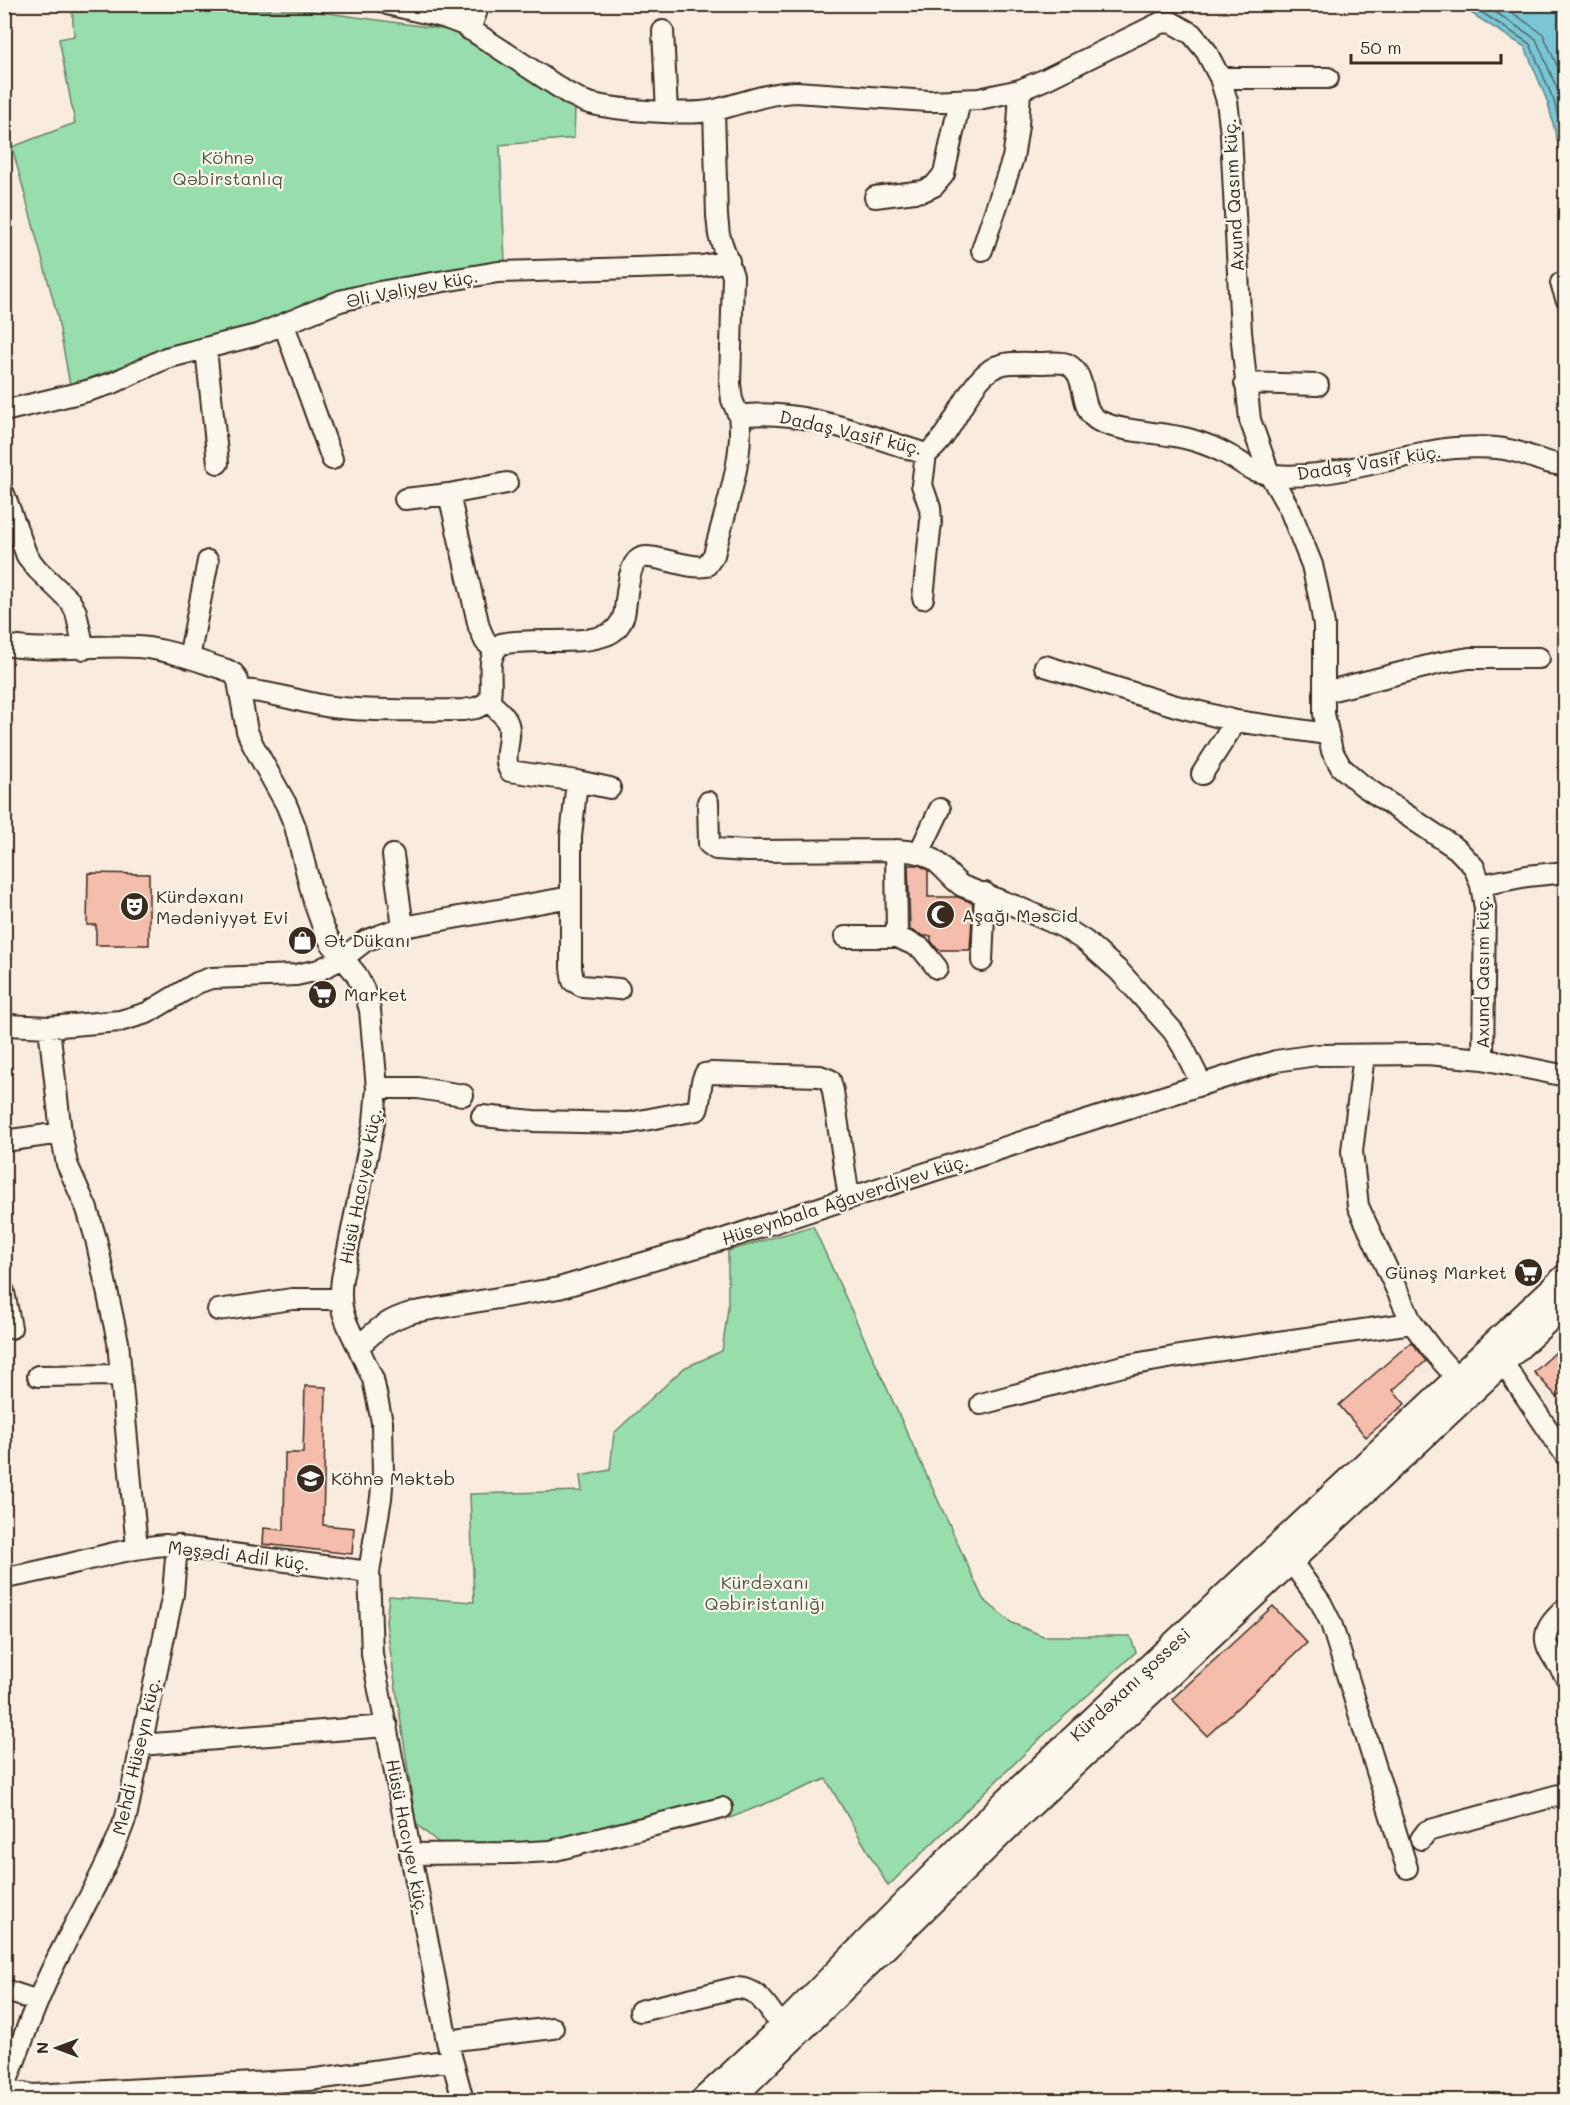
<svg xmlns="http://www.w3.org/2000/svg" width="1570" height="2105" font-family="Mali,sans-serif">
  <rect width="100%" height="100%" fill="#faebdf"/>
  <filter id="ink" filterUnits="userSpaceOnUse"><feTurbulence type="fractalNoise" baseFrequency=".0167" numOctaves="2"/><feDisplacementMap in="SourceGraphic" scale="12" xChannelSelector="R" yChannelSelector="G"/><feConvolveMatrix kernelMatrix="1 2 1 2 8 2 1 2 1" color-interpolation-filters="sRGB"/></filter>
  <g filter="url(#ink)">
    <path fill="#97deac" stroke="#698465" stroke-width="1.5" d="M72 8 306 10 449 30 495 55 575 109 574 138 500 145 505 262 343 291 277 318 174 348 70 385 57 314 12 147 75 123 59 39 74 36Z
      M813 1226 983 1599 1012 1623 1043 1636H1130L1136 1652 1050 1729 888 1886 826 1779 730 1818 723 1798 580 1837 520 1846 439 1843 416 1824 386 1622 389 1596 474 1602 470 1494 582 1491 580 1476 610 1470 614 1433 684 1368 722 1351 728 1308V1251Z"/>
    <path fill="#79c7d6" stroke="#60888c" stroke-width="1.5" d="M1458 5H1565V172L1548 103 1525 47Z"/>
    <g fill="none" stroke-linecap="round" stroke-linejoin="round">
      <path stroke="#546968" stroke-width="1.5" d="M1469 4 1530 44 1554 101 1566 147
        M1483 4 1536 39 1561 98 1566 117
        M1500 4 1543 34 1566 86"/>
    </g>
    <path fill="#f5bdab" stroke="#3b2a1e" stroke-width="1.5" d="M908 865H919L928 870V897H958L973 903 970 950H938L931 941V936H924L910 930Z
      M88 873 149 874V945H96V925H87Z
      M1411 1342 1426 1361 1393 1390 1405 1404 1366 1437 1339 1405Z
      M1566 1343V1389L1557 1397 1534 1372Z
      M305 1386 326 1387 323 1525 354 1528 352 1554 263 1544 264 1528 284 1530 285 1453H303Z
      M1273 1606 1307 1643 1207 1736 1172 1699Z"/>
    <g fill="none" stroke-linecap="round" stroke-linejoin="round">
      <defs>
        <path id="minor" d="M387 4 443 17 462 24 569 94C575 96 580 100 586 102 610 110 690 116 715 110 743 103 767 93 796 92L928 101 979 99 1020 90 1046 79 1160 23 1171 22 1192 34 1206 51 1220 78 1227 101 1231 134 1241 332 1250 420 1269 473 1290 510 1312 565 1319 596 1324 625V714L1332 751 1341 767 1362 785 1457 849 1474 867 1481 885 1485 908 1483 1059
          M470 30 479 4
          M663 31 667 112
          M1220 78H1328
          M714 110 717 216 719 235 733 276 730 384 732 400 739 416
          M875 197 923 191 934 186 944 174 960 100
          M982 250 1013 158 1018 126 1020 90
          M1561 283 1566 298
          M284 325 332 459
          M206 349 218 463
          M1245 383 1318 385
          M4 411 87 391 113 383 166 358 257 335 340 301 373 293 498 272 702 266 729 261
          M4 494 27 556 37 569 70 601 76 612 84 649
          M449 494 479 627 485 641 494 650
          M405 499 449 494 507 483
          M923 598 931 521 930 508 922 485 926 454
          M4 645C49 653 93 644 138 647 168 649 198 661 227 670L234 674 238 681 247 731 253 745 286 804 295 826 314 902 323 927 331 943 356 974 364 990 370 1010 377 1088 374 1122 342 1279C338 1310 345 1320 358 1347
          M189 658 208 561
          M1045 666 1176 706 1236 721 1327 734
          M241 690C272 691 301 703 332 707 375 712 420 710 463 710L476 708 489 702C495 681 483 659 501 644 532 637 579 646 606 635 615 632 621 624 624 615 627 602 627 566 639 559 650 551 686 570 706 566L714 555C724 513 745 458 739 416 800 407 868 436 926 454 957 434 968 371 1004 364 1015 362 1028 363 1040 363 1048 363 1060 361 1067 364 1090 375 1077 410 1099 421 1127 434 1163 431 1192 440 1206 444 1218 449 1230 456 1237 460 1245 466 1253 470 1306 490 1399 452 1455 448 1473 447 1495 446 1513 451 1531 455 1547 465 1566 465
          M1325 692 1440 663 1469 658H1539
          M489 702C496 708 505 715 508 724 513 739 501 756 510 771L577 781 571 837V968L573 981 582 986 619 989
          M1202 774 1236 721
          M577 781 610 788
          M708 802 709 844 716 849 746 851 896 850C906 851 920 851 929 857 942 864 950 878 962 886L1015 906 1063 927 1085 941 1119 971 1173 1031 1183 1047 1202 1085
          M896 850 897 937 921 948 937 968
          M919 853 940 809
          M393 855 403 927
          M1481 885 1527 876 1566 872
          M845 937H897
          M982 961 985 893
          M4 1024 7 1025 49 1027 120 1021 147 1013 197 983 211 978 296 975 319 970 343 958 365 941 403 927 571 897
          M49 1027 61 1133 67 1164 87 1209 96 1239 118 1342 137 1548
          M1364 1055 1352 1151 1358 1206 1412 1323 1433 1351 1457 1378
          M377 1088H418L463 1095
          M482 1116 533 1121 629 1123 697 1110C702 1098 698 1086 705 1074L712 1073 820 1076 830 1080 833 1091 849 1198
          M4 1141 61 1133
          M4 1292 11 1328
          M218 1310 292 1299H340
          M1503 1363 1566 1456
          M38 1376 121 1375
          M981 1404 1123 1366 1180 1356 1412 1323
          M1291 1561 1321 1603 1331 1623 1407 1868
          M4 1578C58 1570 110 1550 165 1545L369 1572
          M1566 1608C1533 1637 1546 1645 1566 1677
          M140 1745 387 1726
          M1421 1839 1427 1831 1566 1793
          M410 1854 513 1853 551 1851 722 1808
          M4 1990 38 2001
          M640 2011 734 1988C759 1986 768 2009 782 2027
          M447 2041 553 2028
          M4 2088C21 2046 35 2002 56 1961 80 1913 108 1867 126 1817L173 1594 177 1545
          M4 2089 33 2095 309 2080 452 2060
          M463 2100 447 2041 372 1654 369 1572 381 1498 383 1475 382 1422 373 1379 358 1347C377 1329 388 1319 414 1312L559 1288 721 1240 1055 1131 1276 1061 1316 1055 1427 1054 1483 1059 1566 1076"/>
        <path id="major" d="M703 2100 782 2027 1006 1801 1566 1276
          M730 2100 1020 1815 1566 1303"/>
      </defs>
      <use href="#minor" stroke="#3b2a1e" stroke-width="24"/>
      <use href="#major" stroke="#3b2a1e" stroke-width="28"/>
      <use href="#minor" stroke="#fbf7ec" stroke-width="20"/>
      <use href="#major" stroke="#fbf7ec" stroke-width="24"/>
    </g>
  </g>
  <defs>
    <symbol id="theatre-disc" viewBox="-11 -11 22 22"><circle r="9.5" fill="#3b2a1e" stroke="#fbf7ec"/><path d="M-5-5.5Q0-4 5-5.5V0Q5 5 0 6Q-5 5-5 0ZM-3.3-2.5H-1v1.5H-3.3ZM1-2.5H3.3v1.5H1ZM-2.8 1Q0 5.5 2.8 1Z" fill="#fff"/></symbol>
    <symbol id="mosque-disc" viewBox="-11 -11 22 22"><circle r="9.5" fill="#3b2a1e" stroke="#fbf7ec"/><path d="M3.5-4.9A6 6 0 1 0 3.5 4.9A5 5 0 1 1 3.5-4.9Z" fill="#fff"/></symbol>
    <symbol id="shop-disc" viewBox="-11 -11 22 22"><circle r="9.5" fill="#3b2a1e" stroke="#fbf7ec"/><path d="M-5-2.5h2.3a2.7 3.5 0 0 1 5.4 0H5L5.5 6h-11ZM-1.5-2.5h3a1.5 2.3 0 0 0-3 0Z" fill="#fff"/></symbol>
    <symbol id="supermarket-disc" viewBox="-11 -11 22 22"><circle r="9.5" fill="#3b2a1e" stroke="#fbf7ec"/><path d="M-6-5.5h2.5l.6 2H6L4.5 2H-2.5L-4.4-4H-6ZM-1.5 3.2a1.3 1.3 0 1 0 .1 0ZM3 3.2a1.3 1.3 0 1 0 .1 0Z" fill="#fff"/></symbol>
    <symbol id="school-disc" viewBox="-11 -11 22 22"><circle r="9.5" fill="#3b2a1e" stroke="#fbf7ec"/><path d="M0-5L7-2L0 1L-7-2ZM-4 1L0 2.5L4 1V4Q0 6-4 4Z" fill="#fff"/></symbol>
  </defs>
  <g fill-rule="evenodd">
    <use href="#theatre-disc" x="118" y="890" width="33" height="33"/>
    <use href="#mosque-disc" x="924" y="898" width="33" height="33"/>
    <use href="#shop-disc" x="286" y="924" width="33" height="33"/>
    <use href="#supermarket-disc" x="306" y="978" width="33" height="33"/>
    <use href="#supermarket-disc" x="1512" y="1256" width="33" height="33"/>
    <use href="#school-disc" x="294" y="1462" width="33" height="33"/>
  </g>
  <g text-anchor="middle" dominant-baseline="central" stroke-width="4.5" stroke-linejoin="round" paint-order="stroke">
    <g font-size="18" fill="#525742" stroke="#fbf7ec">
      <text x="228" y="157">Köhnə<tspan x="228" dy="21">Qəbirstanlıq</tspan></text>
      <text x="765" y="1582">Kürdəxanı<tspan x="765" dy="21">Qəbiristanlığı</tspan></text>
    </g>
    <g font-size="18" fill="#3b2a1e" stroke="#fbf7ec">
      <text transform="translate(1233 195) rotate(-93)">Axund Qasım küç.</text>
      <text transform="translate(412 288) rotate(-11)">Əli Vəliyev küç.</text>
      <text transform="translate(851 432) rotate(13)">Dadaş Vasif küç.</text>
      <text transform="translate(1369 462) rotate(-9)">Dadaş Vasif küç.</text>
      <text transform="translate(1482 972) rotate(-90)">Axund Qasım küç.</text>
      <text transform="translate(360 1186) rotate(-79)">Hüsü Hacıyev küç.</text>
      <text transform="translate(845 1199) rotate(-18)">Hüseynbala Ağaverdiyev küç.</text>
      <text transform="translate(239 1555) rotate(7)">Məşədi Adil küç.</text>
      <text transform="translate(1130 1684) rotate(-43)">Kürdəxanı şossesi</text>
      <text transform="translate(136 1756) rotate(-77)">Mehdi Hüseyn küç.</text>
      <text transform="translate(408 1837) rotate(79)">Hüsü Hacıyev küç.</text>
    </g>
    <g font-size="18" fill="#3b2a1e" stroke="#fbf7ec" text-anchor="start">
      <text x="156" y="896">Kürdəxanı<tspan x="156" dy="21">Mədəniyyət Evi</tspan></text>
      <text x="962" y="915">Aşağı Məscid</text>
      <text x="324" y="940">Ət Dükanı</text>
      <text x="344" y="994">Market</text>
      <text x="1507" y="1272" text-anchor="end">Günəş Market</text>
      <text x="331" y="1478">Köhnə Məktəb</text>
    </g>
  </g>
  <rect width="1570" height="2105" fill="none" stroke="#fbf7ec" stroke-width="24"/>
  <rect x="12" y="12" width="1546" height="2081" fill="none" stroke="#3b2a1e" stroke-width="2" filter="url(#ink)"/>
  <g transform="translate(57 2048) rotate(270)" stroke="#fbf7ec" stroke-width="4.5" paint-order="stroke">
  <path d="M0-4.5L10 22L0 15L-10 22Z" fill="#3b2a1e"/>
  <text y="-9" font-size="16" font-weight="bold" text-anchor="middle" fill="#3b2a1e">N</text>
  </g>
  <path d="M1351 54v9h150v-9" fill="none" stroke="#3b2a1e" stroke-width="3"/>
  <text x="1360" y="54" font-size="18" fill="#3b2a1e" stroke="#fbf7ec" stroke-width="4.5" paint-order="stroke">50 m</text>
</svg>
